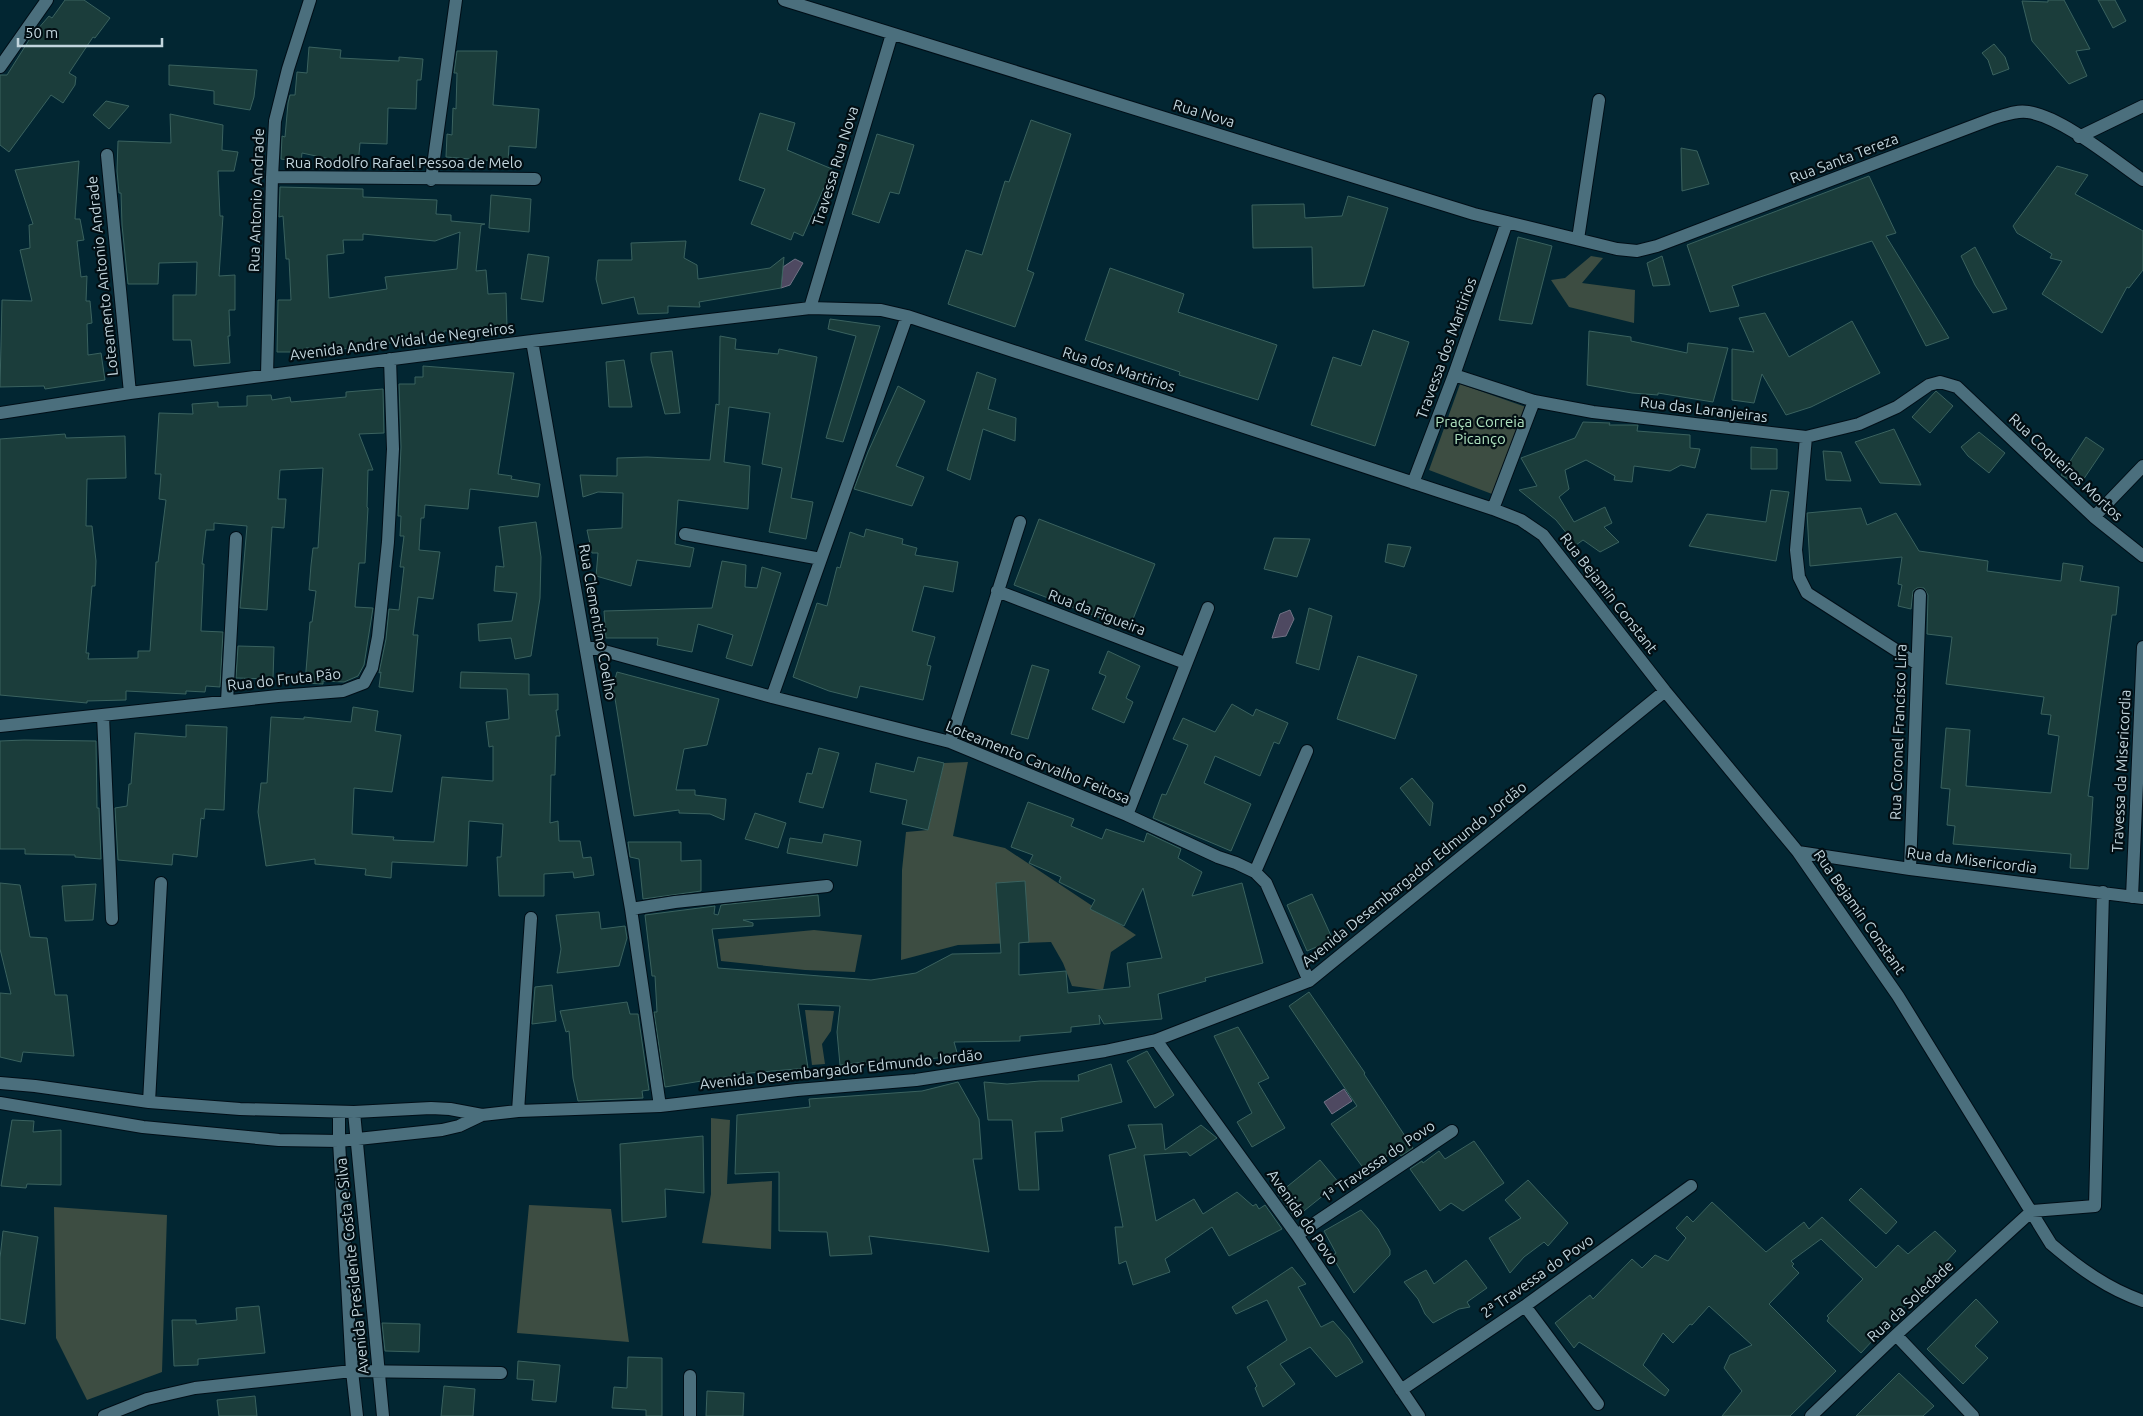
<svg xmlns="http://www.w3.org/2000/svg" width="2143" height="1416" font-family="Ubuntu,sans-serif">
  <rect width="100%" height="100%" fill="#022632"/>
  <path fill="#3d4d42" d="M1591 256 1603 258 1582 283 1635 290 1634 323 1569 307 1551 280 1565 278Z
    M1460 384 1526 407 1492 494 1429 470Z
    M968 762 953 836 1005 848 1136 935 1111 952 1103 990 1072 986 1063 963 1051 942 958 945 901 960 902 870 906 832 928 830 944 763Z
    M814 930 862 935 855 972 805 970 721 961 718 939Z
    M805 1010 834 1011 831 1031 822 1044 825 1064 812 1065Z
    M711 1118 730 1120 727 1184 772 1181 771 1249 702 1243 711 1194Z
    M529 1205 611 1209 629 1342 517 1333Z
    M54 1207 167 1215 162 1372 87 1400 56 1338Z"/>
  <path fill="#4e4961" stroke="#717386" d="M795 259 803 263 790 285 781 288 783 267Z
    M1290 610 1294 619 1286 636 1272 638 1280 614Z
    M1344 1089 1352 1101 1332 1114 1324 1102Z"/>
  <path fill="#1b3d3b" stroke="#3a625f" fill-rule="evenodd" d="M65 0H84L110 18 95 38 93 37 69 73 76 77 75 85 63 103 51 95 9 152 0 145V75H7L31 37 49 16 52 18Z
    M2048 0H2064L2090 49 2076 51 2087 76 2069 84 2032 41 2022 1 2048 2Z
    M2098 0H2115L2126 21 2113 28Z
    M1994 44 2005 57 2009 69 1993 75 1988 60 1982 53Z
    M309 47 341 50 340 58 399 61V57L423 59 421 80H417L416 109 388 108 387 144 360 143 358 165 302 153 301 162 281 159 282 136 285 137 288 103 290 95H295L297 72 307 73Z
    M457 51H497L493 105 539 109 536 148 509 146 508 162 446 157 447 134 452 135 453 108 456 109 457 73H454Z
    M169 65 257 70 254 97 250 110 214 104V91L169 85Z
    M106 101 129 106 109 129 93 115Z
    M760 113 795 123 787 150 832 169 803 236 794 232 791 240 751 224 765 189 739 180Z
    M170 114 223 125 222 150 238 152 234 171H218L220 216H223L219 276 235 275V310H229L230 336H228L230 363 194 366 191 340H173V295H196L197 262 159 263 158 284H128L122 225 121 193H119L117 171 118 141 171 143Z
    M1031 120 1071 134 1027 270 1034 273 1015 327 948 304 966 250 982 255 1005 181 1009 182Z
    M877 134 914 145 899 194 890 192 879 223 852 214Z
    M1681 148 1697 151 1709 184 1682 191Z
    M79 161 75 219H80L84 240 77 241 81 277 87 276 86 301H90L92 323 87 324 88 355 101 353 105 380 45 389 44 386 0 387 2 300 32 301 20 250 30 248 29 225 33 224 15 170Z
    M2057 166 2088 175 2075 194 2143 231V270L2129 288 2127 287 2102 333 2042 294 2062 261 2050 258 2052 254 2017 233 2013 226Z
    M1869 176 1896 233 1886 236 1949 338 1926 346 1872 241 1732 286 1739 306 1710 312 1687 245Z
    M280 187 363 189V197L437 200 436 214 451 215V221L485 224 481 225 476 271 486 270 488 294 506 293 507 327 444 331V334L413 336 414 340 342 349 306 348V352H277L278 300H291L289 259H286L283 216 279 217ZM460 232 457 269 385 277 387 289 329 298 327 255 344 253 343 240H363V234L435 241Z
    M491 195 531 199 529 232 489 228Z
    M1348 196 1388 208 1364 286 1313 288 1312 247 1253 248 1252 205 1304 204 1305 218 1342 216Z
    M1518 237 1552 246 1532 324 1499 320Z
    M686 241 684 258 697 265 698 279 770 268 784 257 781 288 699 302 700 307 668 306V313L638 314 634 297 602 304 596 279 598 260H632L631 243Z
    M1975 247 2007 309 1993 313 1975 285 1961 256Z
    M528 254 549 257 543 302 521 299Z
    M1662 256 1670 285 1653 286 1647 263Z
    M1110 268 1184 294 1178 312 1277 345 1258 400 1179 375 1180 372 1085 340Z
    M1765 313 1789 357 1852 321 1880 373 1811 407 1786 415 1762 374 1754 403 1732 400V349L1754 352 1739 318Z
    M830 319 880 326 843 442 826 438 856 336 828 329Z
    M1373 330 1409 342 1375 446 1311 425 1333 357 1361 366Z
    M1589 331 1631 337V341L1687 353 1688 343 1728 348 1713 402 1658 393V395L1632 393 1587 385Z
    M720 336 736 339 735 349 778 354 779 349 817 357 791 498 813 502 806 539 769 532 782 468 762 464 770 413 729 407 724 462 750 466 748 509 678 500 675 544 694 548 690 567 637 560 631 586 596 576 598 553H592L587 530 622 528 623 493 598 492 583 497 580 475 617 476V458L647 457 710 460 716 404 719 405Z
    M672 351 680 413 665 414 651 360V353Z
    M624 360 632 407H609L606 362Z
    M423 366 514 373 498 474 512 476 511 479 540 484 538 497 470 489 468 509 425 505 424 518H421L419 550 440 552 433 599 418 597 413 635H418L413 692 379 687 381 672 379 673 386 639 389 609 399 610 404 567H400L404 536H400L401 516H398L401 447 399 384H415V377H423Z
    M977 372 996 379 988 409 1016 418 1015 441 983 429 970 480 947 470Z
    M898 386 925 401 896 466 924 477 912 506 854 489 868 452Z
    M383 389 384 433 359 434 373 470H368L367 507 368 508 365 563H359L355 607 373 608 364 665 358 676 344 682 323 681V684L305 683 310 622H312L316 591 309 590 311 565 313 548H318L323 468 280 470 278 499H286L284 528 272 527 267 610 240 608 247 526 214 523V530H206L202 564H204L201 631 223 632 220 687 206 686 205 692 186 691V694L126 691V700L87 701V703L0 695V439L65 434 66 438 125 436 126 478 87 479 86 526H92L96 561 95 586H92L86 653H89L88 659 138 658V651H150L156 562H158L166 500 159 499 161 474H155L159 413 193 414 192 404 218 402V407L247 406V396L271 395 272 400 290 397 291 402 346 397V392Z
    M1936 391 1953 406 1930 433 1912 417Z
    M1583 422 1610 423 1609 425H1638L1637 431 1690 435V448L1700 449 1695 468 1681 465 1670 471 1634 466 1632 482 1614 480 1615 476 1586 460 1565 470 1569 489 1559 497 1574 522 1605 507 1612 523 1604 527 1619 542 1600 552 1583 540 1576 545 1556 520 1519 490 1537 486 1521 458 1575 438Z
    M1894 429 1921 485 1880 483 1855 442Z
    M1979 432 2005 453 1989 473 1968 456 1961 447Z
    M2086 437 2104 449 2079 486 2061 475Z
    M1751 447 1777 449V469H1751Z
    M1823 451 1841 452 1851 481 1826 480Z
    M1771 490 1789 492 1776 561 1689 546 1707 514 1766 522Z
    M1861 508 1867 525 1896 513 1919 551 1988 561 1987 571 2061 581 2063 563 2083 566 2080 581 2119 587 2116 615H2112L2088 796 2093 797 2088 869 2070 868 2071 854 1953 844 1955 826 1947 825 1950 789 1941 788 1946 728 1970 730 1966 786 2051 793 2059 736 2048 734 2051 715 2041 714 2044 697 1946 684 1952 637 1927 634 1928 595 1924 588H1917L1913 591 1911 609 1898 606 1902 585 1898 584 1902 557 1810 566 1807 513Z
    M1039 519 1155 564 1129 629 1014 585Z
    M536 522 541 557 540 598 531 656 515 659 511 638 479 641 478 624 512 621 517 593 494 591 496 566 504 567 499 527Z
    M866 529 903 539 902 544 917 548 915 555 958 562 953 592 924 586 912 631 935 637 927 665 931 666 923 700 860 686 857 698 829 691 793 677 817 603 827 606 837 567 840 568 850 532 864 537Z
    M1274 538 1310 539 1297 577 1264 569Z
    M1388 544 1411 547 1404 567 1385 562Z
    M722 561 746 565 745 587 757 588 762 567 781 573 752 666 726 658 733 635 698 624 692 652 657 645 658 638H606L604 611 712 608Z
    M1309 608 1332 616 1319 670 1296 663Z
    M238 646 274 647 273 679 236 678Z
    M1108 651 1140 666 1126 698 1133 702 1124 723 1092 709 1106 676 1099 673Z
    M1358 656 1417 675 1395 739 1337 719Z
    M1032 665 1049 670 1028 739 1011 734Z
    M461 672 529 674V695L558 694V710H556L560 736H556L555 775H551L550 823 558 821 559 841H580L583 858 591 857 594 875 574 878 573 872 544 874V896H499L497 857H501L503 824 469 821 467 866 392 862 391 878 365 875 366 869 315 864V859L266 866 258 812 261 783H267L271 717 304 719V717L351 722 353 707 378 711 375 731 401 735 392 792 354 788 352 834 394 837 393 840 434 842 442 777 493 781V746L489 747 486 722 509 719 507 689 460 688Z
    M617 672 719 699 707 745 684 749 676 790H695V795L726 799 724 820 710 814 679 813V810L634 816 613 686Z
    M1232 704 1253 716 1256 709 1288 723 1279 744 1274 742 1260 776 1215 756 1204 783 1251 804 1231 851 1153 818 1162 794 1166 795 1188 745 1173 739 1183 718 1215 732Z
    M186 725 227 727 224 810 205 809 204 819 201 818 197 857 173 854 172 865 118 860 115 808 127 806 129 784H131L135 733 186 737Z
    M24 740 96 741 97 808H99L101 859 75 857V855L25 854V849H0V741Z
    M819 748 839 753 823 808 799 802 807 773 812 774Z
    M918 757 944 763 928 830 902 824 907 800 870 792 876 763 914 772Z
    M1412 778 1433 803 1430 826 1400 788Z
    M1028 802 1074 819 1071 826 1102 839 1106 829 1144 842 1147 833 1181 849 1178 858 1202 872 1192 896 1242 883 1263 963 1205 978 1206 981 1158 994 1162 1019 1104 1024 1099 1015 1100 1024 1071 1027V1032L1020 1036V1041L954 1042 958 1056 864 1065V1062L840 1065 837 1032 840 1006 798 1004 808 1068 750 1073 665 1087 654 1012H657L655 976H652L645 915 715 906 714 914 718 915 721 905 818 895 820 916 743 920 753 923V926L712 929 718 968 871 980 916 973 952 954 1001 953 996 883 1025 881 1029 942 1019 943V975L1066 971 1068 993 1130 987 1127 963 1162 958 1143 888 1124 926 1090 909 1095 900 1059 882 1061 877 1029 863 1033 855 1011 847Z
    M755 813 786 823 778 848 745 839Z
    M824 834 861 841 857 866 787 853 790 838 822 843Z
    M628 842H681V861L701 860V891L643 899 639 859 630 857Z
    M0 883 20 885 30 937 47 938 55 995H67L74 1056 23 1052 21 1062 0 1057V993L11 994 0 949Z
    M96 884 93 920 65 921 62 886Z
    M1312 894 1333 940 1307 951 1287 905Z
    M599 912 601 929 625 926 627 938 619 966 557 973 561 949 556 915Z
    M552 985 556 1021 532 1024 535 987Z
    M1309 992 1365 1073 1364 1074 1413 1148 1401 1156 1396 1149 1370 1169H1364L1331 1124 1357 1106 1289 1006Z
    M627 1002 630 1014H638L649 1090 642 1091 643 1098 578 1101 573 1078 569 1031 566 1032 560 1011Z
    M1238 1027 1269 1078 1258 1083 1285 1128 1252 1147 1237 1122 1252 1113 1214 1036Z
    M1147 1051 1174 1095 1155 1108 1127 1061Z
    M1111 1064 1122 1102 1061 1118 1063 1131 1035 1132 1039 1190H1019L1012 1120H988L984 1082 1007 1084 1040 1081H1079L1078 1075Z
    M958 1082 979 1119 982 1159H973L989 1252 943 1245 869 1236 872 1254 830 1256 827 1232 779 1231V1172L735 1174 737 1115 810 1107 809 1099 922 1091Z
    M12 1120 34 1121 33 1132 61 1130V1185L27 1184 26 1188 1 1186Z
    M1162 1124 1165 1150 1201 1125 1217 1138 1190 1156 1187 1152 1144 1155 1156 1221 1194 1199 1203 1214 1237 1192 1253 1206 1256 1204 1259 1209 1265 1205 1282 1229 1229 1256 1212 1227 1165 1259 1170 1272 1133 1285 1126 1261 1119 1264 1115 1227H1123L1109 1155 1136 1148 1128 1125Z
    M703 1136 704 1193 665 1189 666 1217 622 1222 620 1144Z
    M1474 1141 1504 1183 1463 1211 1451 1203 1440 1211 1410 1169 1422 1161 1423 1163 1439 1151 1445 1159Z
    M1320 1160 1339 1183 1295 1218 1278 1194Z
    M1528 1180 1568 1223 1548 1246 1544 1242 1524 1257 1510 1273 1489 1238 1521 1218 1505 1200Z
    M1861 1188 1897 1222 1886 1234 1849 1200Z
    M1712 1202 1766 1252 1804 1222 1809 1229 1822 1217 1876 1268 1898 1245 1908 1254 1935 1231 1956 1251 1861 1353 1827 1321 1829 1318 1827 1316 1863 1279 1821 1239 1791 1261 1794 1264 1792 1266 1799 1273 1769 1304 1836 1371 1790 1416H1722L1742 1391 1724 1368 1730 1355 1752 1345 1709 1306 1692 1325 1690 1324 1673 1343 1663 1333 1643 1365 1669 1390 1665 1396 1579 1342 1574 1348 1555 1323 1590 1295 1593 1299 1632 1259 1642 1268 1655 1255 1668 1261 1686 1238 1676 1228 1687 1216 1693 1222Z
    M1361 1210 1378 1229 1390 1250V1255L1354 1293 1332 1256 1336 1253 1324 1231Z
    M3 1231 38 1237 25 1324 0 1319V1258Z
    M1466 1260 1487 1288 1467 1302 1470 1307 1459 1309 1433 1323 1425 1314 1418 1299 1404 1282 1426 1270 1434 1284Z
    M1292 1267 1306 1284 1298 1287 1321 1327 1333 1321 1349 1339 1363 1362 1336 1377 1310 1347 1280 1364 1295 1384 1263 1407 1255 1388 1257 1386 1247 1367 1287 1340 1267 1300 1236 1314 1232 1307Z
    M1976 1299 1998 1322 1975 1346 1988 1358 1963 1384 1927 1349Z
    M259 1306 265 1353 198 1359V1365L174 1366 172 1320H196V1324L237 1320 236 1308Z
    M382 1323 420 1324 419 1352 385 1351Z
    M628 1357 662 1358V1416H646V1410L612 1408 614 1387 627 1388Z
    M518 1361 560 1365 556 1402 532 1400 534 1380 517 1379Z
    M1899 1373 1934 1406 1923 1416H1856Z
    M444 1386 475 1389 473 1416H441Z
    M707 1391 744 1393 743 1416H706Z
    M255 1396 257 1416H219L217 1400Z"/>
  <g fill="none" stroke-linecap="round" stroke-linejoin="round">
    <defs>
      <path id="minor" d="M784 0 1474 214 1617 249 1637 251 1657 246 1994 118C2005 115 2016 110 2028 112 2062 117 2114 160 2143 180
        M0 67 47 0
        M2079 137 2143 106
        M107 155 130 393
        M272 177 535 179
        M431 180 456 0
        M1578 239 1599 100
        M810 308 892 34
        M532 341 631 909 660 1106
        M267 375 272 177 275 121 288 69 310 0
        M1454 375 1534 401 1593 412 1806 437 1859 424 1897 407 1929 385 1940 382 1957 387 2094 517 2143 556
        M0 413 130 393 532 341 810 308 881 310 907 316 1493 509 1521 520 1543 535 1665 691 1798 852 1898 996 2051 1244C2079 1268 2108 1289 2143 1301
        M1806 437 1796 550 1799 577 1807 593 1916 663
        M1413 483 1454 375 1507 222
        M1493 509 1534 401
        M2094 517 2143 466
        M685 534 821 559
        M997 591 1185 663
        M586 646 772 697 950 742 1127 815 1218 857 1236 863 1255 872 1266 883 1309 981
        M772 697 907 316
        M227 701 236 538
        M103 716 112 919
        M0 726 278 696 343 691 364 683 372 668 378 637 388 542 393 449 390 359
        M950 742 1020 522
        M1127 815 1208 608
        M1798 852 1910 869 2143 898
        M1910 869 1920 595
        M1255 872 1307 751
        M2132 897 2143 647
        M631 909 675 902 827 886
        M1156 1040 1297 1235 1419 1416
        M0 1083 35 1086 149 1102 240 1109 354 1112 431 1108 450 1109 482 1115
        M149 1102 161 883
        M0 1103 143 1127 279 1140 339 1141 442 1130 459 1126 482 1115 518 1111 660 1106 797 1090 916 1080 1105 1051 1156 1040 1309 981 1665 691
        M518 1111 531 918
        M339 1112V1141L352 1371 357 1416
        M354 1112 383 1416
        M1297 1235 1452 1131
        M1525 1306 1598 1404
        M1896 1335 1973 1416
        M1401 1390 1525 1306 1691 1186
        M104 1416 147 1399 195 1388 352 1371 501 1373
        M690 1416V1376
        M1811 1416 1896 1335 2032 1211 2095 1206 2103 892"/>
    </defs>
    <use href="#minor" stroke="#000e17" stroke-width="14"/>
    <use href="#minor" stroke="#4b6f7d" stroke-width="12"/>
  </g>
  <g text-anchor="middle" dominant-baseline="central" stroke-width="4.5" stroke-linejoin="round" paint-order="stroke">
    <g font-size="15" fill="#c2d5dd" stroke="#020e13">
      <text transform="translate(1204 113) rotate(17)">Rua Nova</text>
      <text transform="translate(1844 158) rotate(-21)">Rua Santa Tereza</text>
      <text x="404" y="162">Rua Rodolfo Rafael Pessoa de Melo</text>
      <text transform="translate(835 166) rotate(-73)">Travessa Rua Nova</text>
      <text transform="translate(256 200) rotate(-88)">Rua Antonio Andrade</text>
      <text transform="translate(102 276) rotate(-96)">Loteamento Antonio Andrade</text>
      <text transform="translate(402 341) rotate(-7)">Avenida Andre Vidal de Negreiros</text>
      <text transform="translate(1446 348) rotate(-70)">Travessa dos Martirios</text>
      <text transform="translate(1119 369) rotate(18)">Rua dos Martirios</text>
      <text transform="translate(1704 409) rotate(7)">Rua das Laranjeiras</text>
      <text transform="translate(2066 467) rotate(43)">Rua Coqueiros Mortos</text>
      <text transform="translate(1609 593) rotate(52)">Rua Bejamin Constant</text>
      <text transform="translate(1097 612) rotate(21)">Rua da Figueira</text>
      <text transform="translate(598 622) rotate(80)">Rua Clementino Coelho</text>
      <text transform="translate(284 679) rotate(-6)">Rua do Fruta Pão</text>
      <text transform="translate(1898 732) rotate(-88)">Rua Coronel Francisco Lira</text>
      <text transform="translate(1038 762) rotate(22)">Loteamento Carvalho Feitosa</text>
      <text transform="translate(2121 771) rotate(-87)">Travessa da Misericordia</text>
      <text transform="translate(1972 860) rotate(7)">Rua da Misericordia</text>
      <text transform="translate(1414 874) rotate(-39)">Avenida Desembargador Edmundo Jordão</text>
      <text transform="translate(1860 912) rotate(55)">Rua Bejamin Constant</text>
      <text transform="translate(841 1069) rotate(-6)">Avenida Desembargador Edmundo Jordão</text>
      <text transform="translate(1378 1161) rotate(-34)">1ª Travessa do Povo</text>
      <text transform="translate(1303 1217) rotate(55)">Avenida do Povo</text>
      <text transform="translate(352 1266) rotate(-96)">Avenida Presidente Costa e Silva</text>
      <text transform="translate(1537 1276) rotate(-35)">2ª Travessa do Povo</text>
      <text transform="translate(1910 1301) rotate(-43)">Rua da Soledade</text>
    </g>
    <g font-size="15" fill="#aee1be" stroke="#020e13">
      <text x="1480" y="421">Praça Correia<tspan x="1480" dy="17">Picanço</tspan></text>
    </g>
  </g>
  <path d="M18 38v8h144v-8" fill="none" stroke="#c2d5dd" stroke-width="2.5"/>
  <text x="25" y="38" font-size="15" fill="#c2d5dd" stroke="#020e13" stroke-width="4" paint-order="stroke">50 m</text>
</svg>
